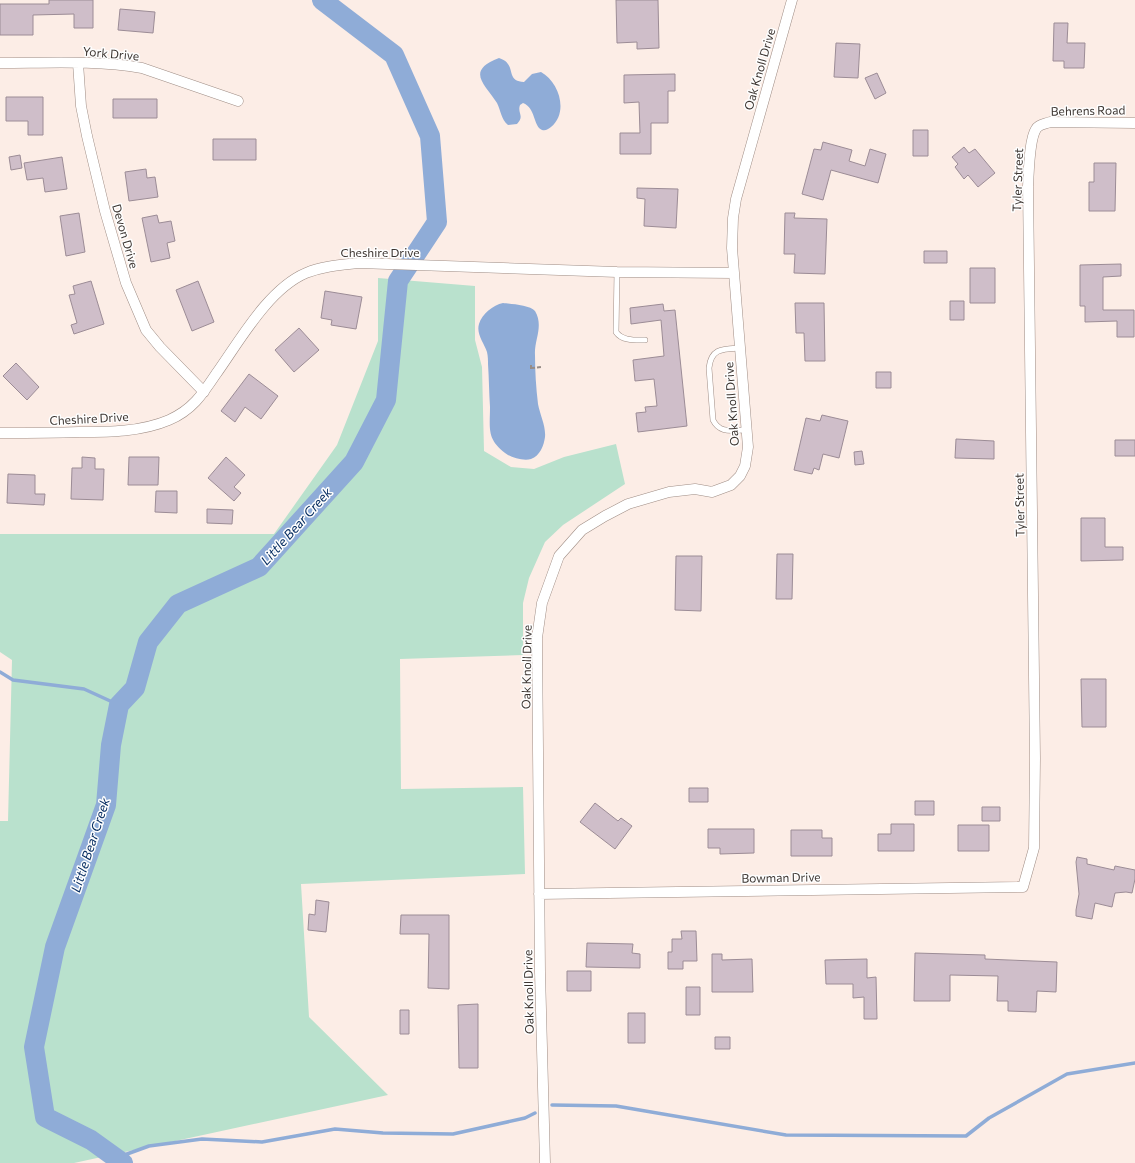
<svg xmlns="http://www.w3.org/2000/svg" width="1135" height="1163" font-family="Commissioner,sans-serif">
  <rect width="100%" height="100%" fill="#fcede6"/>
  <path fill="#b9e1cd" d="M378 278 475 286V340L482 367 484 451 511 467 534 469 564 457 616 444 625 484 563 525 545 542 529 578 523 603V655L400 659 401 789 523 787 525 874 301 884 309 1017 388 1095 74 1163H0V821H8L12 660 0 652V534H274L337 445 378 341Z"/>
  <path fill="#8facd7" d="M499 58C518 64 504 81 524 82L532 74 541 72C559 82 569 112 551 127 548 129 546 131 542 130 533 126 536 108 523 103L520 105C517 113 525 116 517 124L508 125C501 119 501 111 497 103 485 84 465 71 499 58Z
    M503 303C510 304 530 305 535 311 544 326 534 340 535 355 535 371 536 388 538 404 540 415 546 426 545 437 544 445 540 456 531 459 524 461 514 458 508 455 486 440 490 429 490 407 489 393 489 378 488 364 488 361 488 356 487 352 484 343 476 334 479 324 482 314 493 305 503 303Z"/>
  <g fill="none" stroke-linecap="round" stroke-linejoin="round">
    <path stroke="#8facd7" stroke-width="3.5" d="M0 672 13 680 84 689 119 705
      M552 1105 616 1106 786 1135 966 1136 989 1118 1067 1074 1135 1063
      M116 1158 149 1146 202 1139 262 1142 335 1129 383 1133 453 1134 525 1118 535 1113"/>
    <path stroke="#8facd7" stroke-width="20" d="M123 1163 91 1140 45 1117 34 1047 55 947 106 805 111 745 119 705 135 688 148 642 178 604 259 567 354 462 386 400 398 281 437 222 430 136 394 55 322 0"/>
  </g>
  <path fill="#cfbec9" stroke="#9c8c96" d="M49 0H93V28H74V14L33 15V35H0V4H49Z
    M616 0H658L659 48 637 49V42L617 43Z
    M120 9 155 12 153 33 118 30Z
    M1054 23H1068L1067 43H1085L1084 68H1064V61H1053Z
    M836 43 860 44 858 78 834 77Z
    M877 73 886 93 875 99 865 78Z
    M675 74V91H668V123H651V154H620V133H640L639 102 624 103V75Z
    M6 97H43V135H28V121H6Z
    M113 99H157V118H113Z
    M913 130H928V156H913Z
    M213 139H256V160H213Z
    M823 142 852 150 849 161 865 166 870 149 886 154 878 183 831 170 823 200 802 194 814 149 821 150Z
    M964 147 969 153 975 149 995 173 978 187 968 175 964 179 955 167 958 164 952 157Z
    M20 155 22 168 11 170 9 157Z
    M62 157 67 189 45 192 43 178 27 180 24 163Z
    M1094 163H1116L1115 211H1089V182H1094Z
    M146 169 147 178 155 177 158 197 129 201 125 172Z
    M637 188 678 189 676 228 644 226 645 199 637 198Z
    M79 213 85 252 66 256 60 216Z
    M785 213H795L794 218 827 219 825 274 794 273 795 254H784Z
    M157 215 159 223 171 221 175 241 167 243 170 258 151 262 142 218Z
    M924 251H947V263H924Z
    M1121 264V276L1103 277V310H1134V337H1117V321L1085 322V306H1080V265Z
    M970 268H995V303H970Z
    M91 281 104 324 74 334 71 325 77 323 69 295 75 294 73 286Z
    M198 281 214 322 192 331 176 290Z
    M325 291 362 297 356 329 331 325 332 320 321 318Z
    M950 301H964V320H950Z
    M795 303H824L825 361H805L804 333H796Z
    M663 304 664 311 675 310 687 426 638 432 636 413 646 412 645 407 657 406 654 379 635 381 633 360 664 356 661 320 631 324 630 308Z
    M299 328 319 350 294 372 275 350Z
    M16 363 39 387 27 400 3 376Z
    M876 372H891V388H876Z
    M249 374 278 396 261 419 245 407 235 422 221 411Z
    M822 415 848 421 839 458 823 454 819 470 814 468 812 474 794 470 806 418 820 421Z
    M956 439 994 441V459L955 458Z
    M1115 440H1135V456H1115Z
    M862 451 864 464 855 465 854 452Z
    M82 457 95 458V469H104L103 500 71 499 72 468H82Z
    M129 457H159L158 485H128Z
    M226 457 245 475 234 487 241 493 234 501 208 478Z
    M8 474 35 475V494H45L44 505 7 503Z
    M156 491H177V513L155 512Z
    M207 509 233 510 232 524 207 523Z
    M1081 518H1105V547H1123V560L1081 561Z
    M777 554H793L792 599H776Z
    M676 556H702L701 611 675 610Z
    M1081 679H1106V727H1082Z
    M689 788H708V802H689Z
    M915 801H934V815H915Z
    M595 803 618 821 621 818 632 826 615 849 580 822Z
    M982 807H1000V821H982Z
    M891 824H914V851H878V834H891Z
    M958 825H989V851H958Z
    M708 829H754V853L720 854V848H708Z
    M791 830H822V838H832V856H791Z
    M1077 857 1087 859V864L1114 870 1115 866 1135 870V879L1132 893 1126 892 1115 893 1112 907 1095 903 1092 919 1076 916V910L1079 894 1076 862Z
    M316 900 329 902 326 932 308 930 309 914 315 915Z
    M401 915H449V989L428 988 429 934H400Z
    M681 931H696L697 961H683V969H668V952H672V939H682Z
    M587 943 633 944 632 953 640 954V968L586 967Z
    M915 953 985 955V959L1057 962 1056 992 1037 991 1036 1012 1008 1011V1001H997L998 976 950 975V1001H914Z
    M712 954H722V960L752 959 753 992H712Z
    M867 959V978L876 977 877 1019H864V997L853 998V984H826L825 960Z
    M567 971H591V991H567Z
    M686 987H700V1015H686Z
    M478 1004V1068H459L458 1005Z
    M400 1010H409V1034H400Z
    M628 1013H645V1043H628Z
    M715 1037H730V1049H715Z"/>
  <g fill="none" stroke-linecap="round" stroke-linejoin="round">
    <defs>
      <path id="lane" d="M617 272 616 332C622 341 635 340 645 340
        M740 348C723 349 711 348 709 368L713 420C720 434 732 430 746 430"/>
      <path id="street" d="M0 63C47 63 96 60 142 68L238 101
        M78 63 81 106 87 136 105 211 126 283 146 330 160 347 204 392
        M0 433C26 433 53 433 79 432 109 432 141 432 169 420 192 410 202 395 216 374 239 342 268 289 306 273 323 266 341 265 359 263L617 272 734 273
        M539 894 1023 887 1034 848 1035 758 1028 186C1029 172 1029 140 1036 129 1039 124 1045 124 1050 122L1135 123
        M545 1163 540 972 537 638 542 603 559 556 582 530 605 516 628 504 669 492 695 489 712 492 731 485 740 476 745 466 748 447 732 248 733 218 736 199 792 0"/>
    </defs>
    <use href="#lane" stroke="#9f8d85" stroke-width="6"/>
    <use href="#street" stroke="#9f8d85" stroke-width="11"/>
    <path stroke="#978c87" stroke-width="2" stroke-dasharray="4 2" stroke-linecap="butt" d="M531 365V370
      M531 368 542 367"/>
    <use href="#lane" stroke="#fff" stroke-width="5"/>
    <use href="#street" stroke="#fff" stroke-width="10"/>
  </g>
  <g text-anchor="middle" dominant-baseline="central" stroke-width="3" stroke-linejoin="round" paint-order="stroke">
    <g font-size="12" fill="#3c3531" stroke="#fefefe">
      <text transform="translate(111 53) rotate(5)">York Drive</text>
      <text transform="translate(759 69) rotate(-74)">Oak Knoll Drive</text>
      <text transform="translate(1088 110) rotate(-1)">Behrens Road</text>
      <text transform="translate(1017 180) rotate(-88)">Tyler Street</text>
      <text transform="translate(126 236) rotate(74)">Devon Drive</text>
      <text x="380" y="252">Cheshire Drive</text>
      <text transform="translate(731 404) rotate(-94)">Oak Knoll Drive</text>
      <text transform="translate(89 418) rotate(-3)">Cheshire Drive</text>
      <text transform="translate(1019 505) rotate(-91)">Tyler Street</text>
      <text transform="translate(526 667) rotate(-89)">Oak Knoll Drive</text>
      <text transform="translate(781 877) rotate(-1)">Bowman Drive</text>
      <text transform="translate(528 992) rotate(-91)">Oak Knoll Drive</text>
    </g>
    <g font-size="13" font-style="italic" fill="#092f63" stroke="#fefefe">
      <text transform="translate(296 526) rotate(-48)">Little Bear Creek</text>
      <text transform="translate(90 845) rotate(-72)">Little Bear Creek</text>
    </g>
  </g>
</svg>
